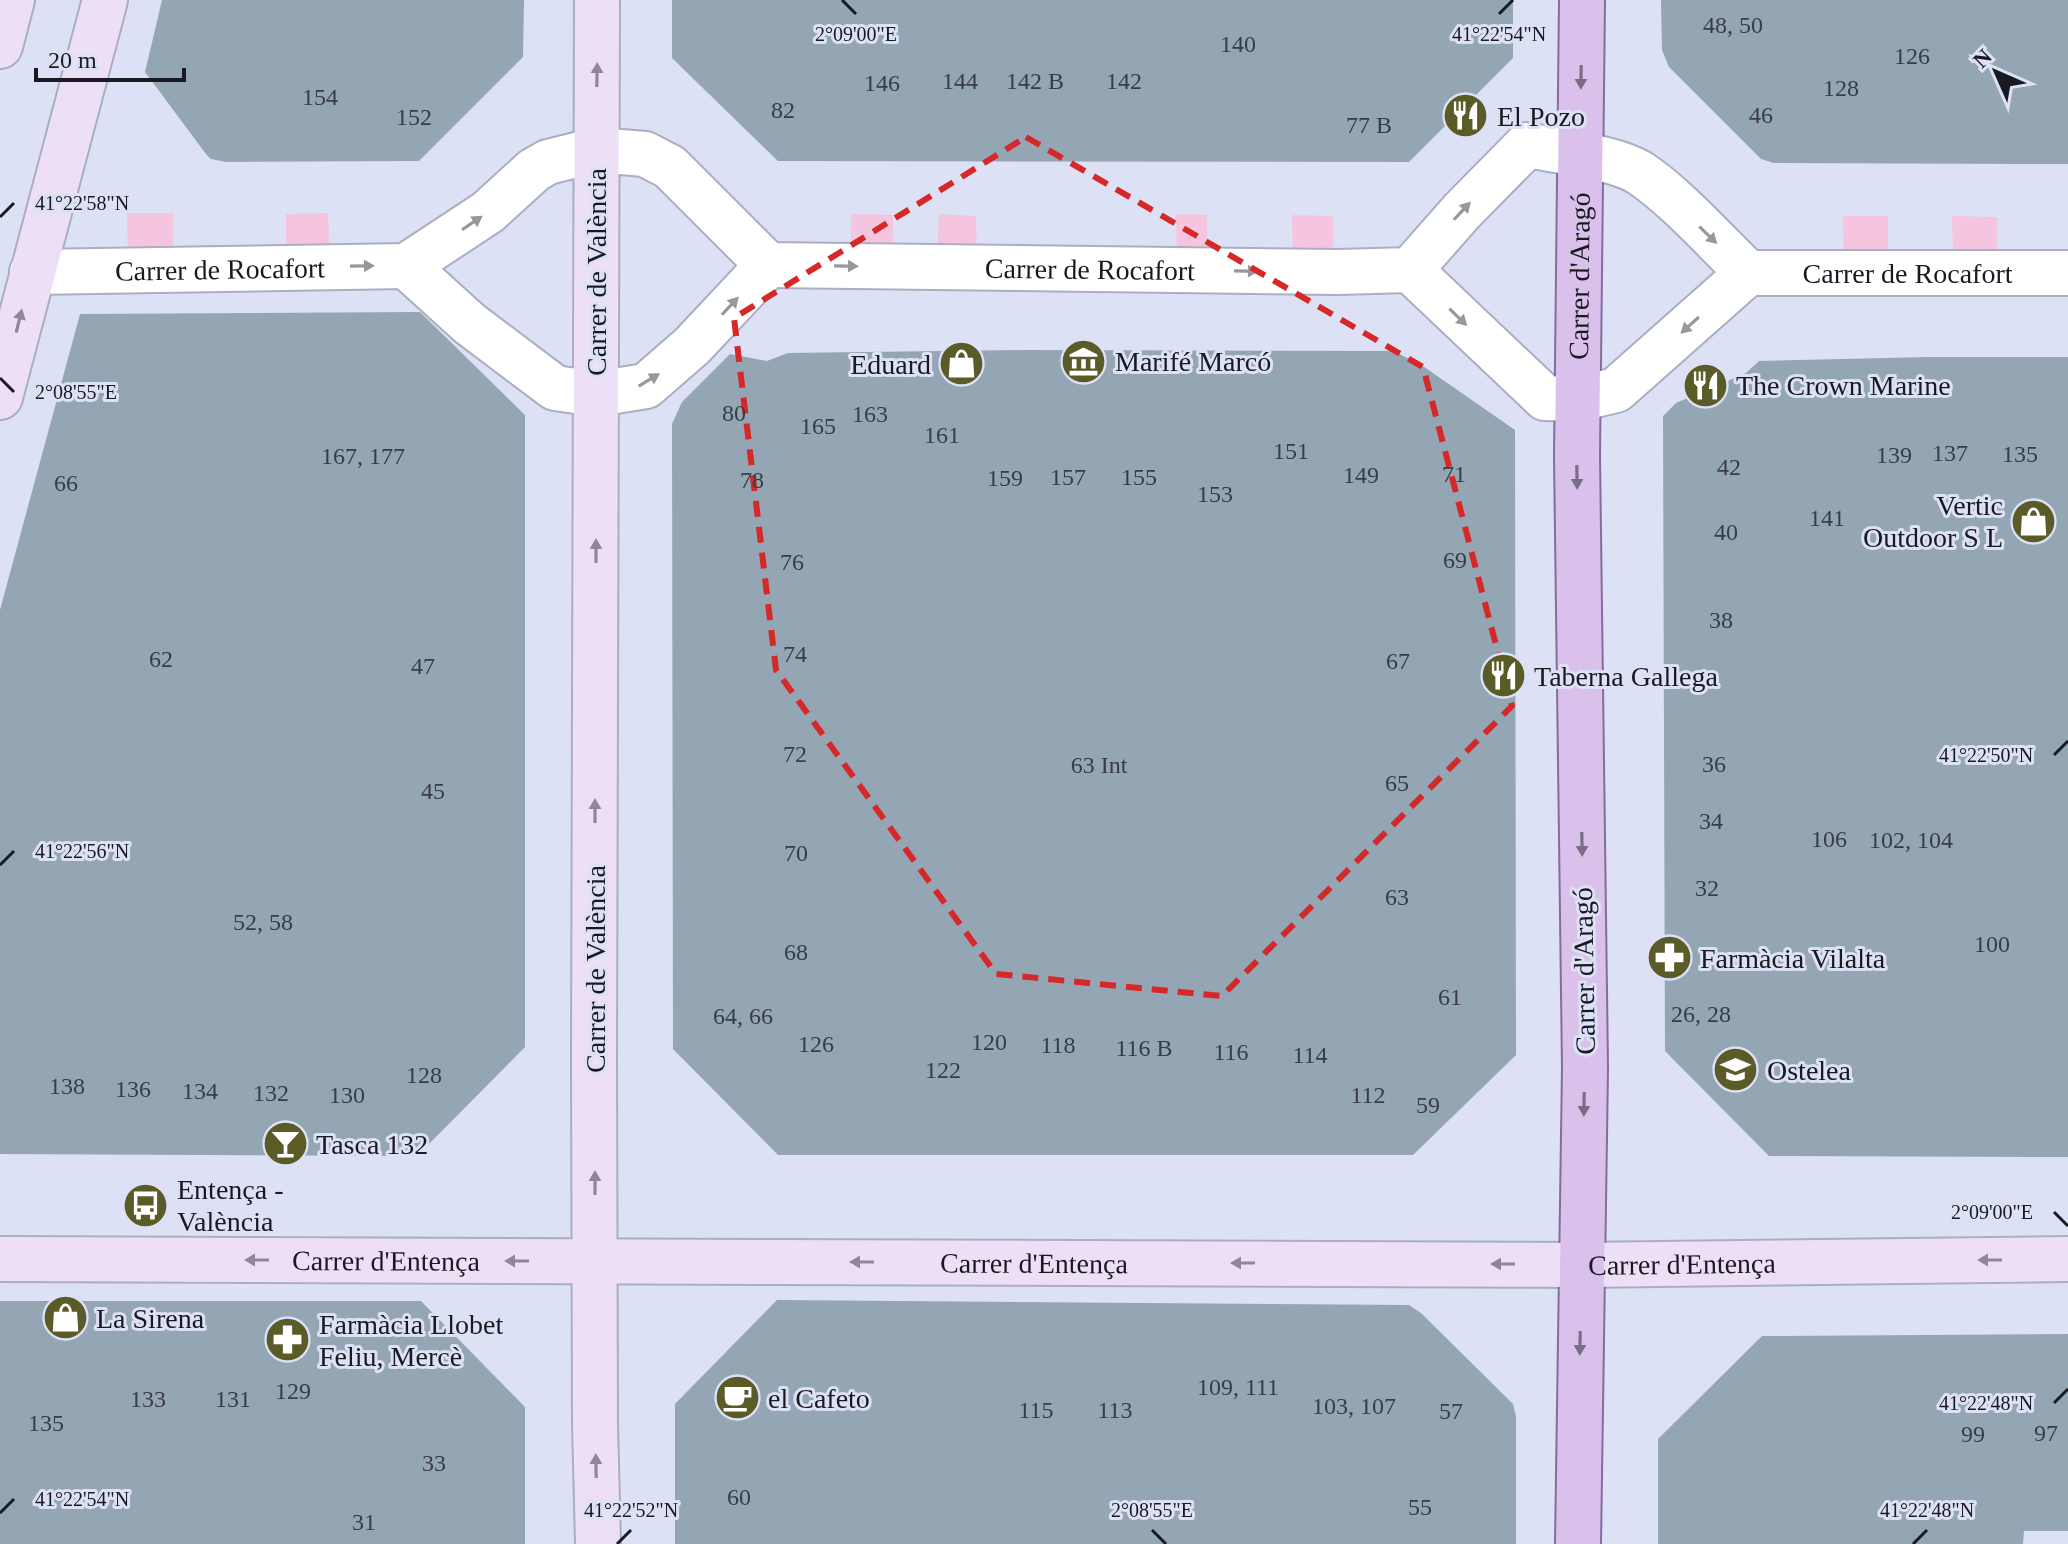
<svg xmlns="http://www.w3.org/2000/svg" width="2068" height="1544" font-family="Georgia,serif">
  <rect width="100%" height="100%" fill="#dde1f5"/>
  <path fill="#f5c5e0" d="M127 213H173V258H128Z
    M328 213 330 257H286V214Z
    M851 214 893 215V259H851Z
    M939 214 976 216 977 259H937Z
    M1176 214 1207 215 1208 259H1177Z
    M1292 215 1333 216V260L1293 259Z
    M1843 216H1888V260L1844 262Z
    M1952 216 1997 217V260L1953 261Z"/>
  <path fill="#94a5b3" d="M162 0H524L523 57 419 161 226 162 211 159 206 154 145 72Z
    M672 0H1513V58L1409 162 778 161 672 58Z
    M1661 0H2068V164L1774 163 1761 159 1669 67 1662 50Z
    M420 312 525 415V1047L417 1156 0 1154V610L80 314Z
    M1026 350 1393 351 1420 364 1515 430 1516 1055 1413 1155H778L673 1049 672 424 682 402 730 354 767 361 788 353Z
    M1928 357H2068V1157L1769 1156 1665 1051 1663 416 1676 403 1746 373 1759 361Z
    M777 1300 1409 1305 1421 1313 1513 1404 1516 1417V1544H675V1404Z
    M0 1301H421L525 1407V1544H0Z
    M2068 1334V1531H2024L2023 1544H1658V1439L1762 1336Z"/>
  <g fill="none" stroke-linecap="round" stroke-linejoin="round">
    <defs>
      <g id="street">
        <path d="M406 266 470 324 555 388 597 394 646 386 692 346 768 265"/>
        <path id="s1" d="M1410 270 1545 398 1578 399 1616 390 1748 273H2068"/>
        <path id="s2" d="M32 272 406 266 488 212 534 170 548 162 596 150 645 154 670 167 768 265 1337 272 1410 270 1462 211 1527 145C1557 151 1614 157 1640 173 1675 196 1717 243 1748 273"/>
      </g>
      <g id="secondary">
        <path d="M597 0 594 1060 595 1423 598 1544"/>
        <path d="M0 46 12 0"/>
        <path d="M0 397 105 0"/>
        <path id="s3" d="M0 1259 1581 1265 2068 1259"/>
      </g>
      <g id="primary">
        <path id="s4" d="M1578 1544 1585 1068 1577 456 1582 0"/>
      </g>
    </defs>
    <use href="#street" stroke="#abaec2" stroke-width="48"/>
    <use href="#secondary" stroke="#abaec2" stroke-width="48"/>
    <use href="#primary" stroke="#876b9d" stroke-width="48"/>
    <use href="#street" stroke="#fff" stroke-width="44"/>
    <use href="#secondary" stroke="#ede0f6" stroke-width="44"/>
    <use href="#primary" stroke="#dac1ec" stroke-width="44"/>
  </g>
  <defs><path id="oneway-solid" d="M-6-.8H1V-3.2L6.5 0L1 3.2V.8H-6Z" transform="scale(2)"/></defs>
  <g fill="#8e8796">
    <use href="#oneway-solid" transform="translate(597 75) rotate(-89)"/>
    <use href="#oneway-solid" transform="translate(19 321) rotate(-76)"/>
    <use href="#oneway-solid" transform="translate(596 551) rotate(-90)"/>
    <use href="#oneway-solid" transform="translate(595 811) rotate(-90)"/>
    <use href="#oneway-solid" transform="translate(595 1183) rotate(-90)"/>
    <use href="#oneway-solid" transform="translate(257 1260) rotate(-180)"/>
    <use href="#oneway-solid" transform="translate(1990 1260) rotate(180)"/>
    <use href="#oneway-solid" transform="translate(517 1261) rotate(-180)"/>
    <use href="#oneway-solid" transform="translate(862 1262) rotate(-180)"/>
    <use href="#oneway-solid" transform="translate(1243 1263) rotate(-180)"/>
    <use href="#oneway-solid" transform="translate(1503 1264) rotate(-180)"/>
    <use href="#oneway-solid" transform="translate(596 1466) rotate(-91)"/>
  </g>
  <g fill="#7a6e86">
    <use href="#oneway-solid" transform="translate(1581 77) rotate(91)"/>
    <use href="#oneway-solid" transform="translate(1577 477) rotate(89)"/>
    <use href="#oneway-solid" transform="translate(1582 844) rotate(89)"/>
    <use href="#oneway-solid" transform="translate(1584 1104) rotate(91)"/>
    <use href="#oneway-solid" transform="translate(1580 1343) rotate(91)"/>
  </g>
  <g fill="#98989b">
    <use href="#oneway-solid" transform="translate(1462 211) rotate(-47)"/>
    <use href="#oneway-solid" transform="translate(472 223) rotate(-34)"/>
    <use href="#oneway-solid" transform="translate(1708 235) rotate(44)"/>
    <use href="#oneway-solid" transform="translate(362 266) rotate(-1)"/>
    <use href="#oneway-solid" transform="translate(846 266) rotate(1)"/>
    <use href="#oneway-solid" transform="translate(1246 271) rotate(1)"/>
    <use href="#oneway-solid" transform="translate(730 306) rotate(-47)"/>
    <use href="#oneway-solid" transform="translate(1458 317) rotate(44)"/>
    <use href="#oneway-solid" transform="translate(1690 325) rotate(138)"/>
    <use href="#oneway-solid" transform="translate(649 380) rotate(-31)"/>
  </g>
  <path fill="none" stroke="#d62828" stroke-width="6" stroke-dasharray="16 10" stroke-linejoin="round" d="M1026 137 1423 367 1512 706 1222 996 996 974 776 670 734 318Z"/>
  <path fill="none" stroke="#191a21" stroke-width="3" d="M842 0 856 14M1499 14 1513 0M0 217 14 203M0 378 14 392M2054 755 2068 741M0 865 14 851M2054 1212 2068 1226M2054 1403 2068 1389M0 1513 14 1499M1152 1530 1166 1544M617 1544 631 1530M1913 1544 1927 1530"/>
  <defs>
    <symbol id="restaurant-disc" viewBox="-11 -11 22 22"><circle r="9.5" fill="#5b5b28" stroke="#dde1f5"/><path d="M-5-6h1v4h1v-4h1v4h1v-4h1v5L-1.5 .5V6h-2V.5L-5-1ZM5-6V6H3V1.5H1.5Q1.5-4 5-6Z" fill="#fff"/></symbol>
    <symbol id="museum-disc" viewBox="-11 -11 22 22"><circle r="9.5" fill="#5b5b28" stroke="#dde1f5"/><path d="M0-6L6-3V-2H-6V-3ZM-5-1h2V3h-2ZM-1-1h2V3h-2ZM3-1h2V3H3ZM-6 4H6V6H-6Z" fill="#fff"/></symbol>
    <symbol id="shop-disc" viewBox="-11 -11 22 22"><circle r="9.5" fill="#5b5b28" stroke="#dde1f5"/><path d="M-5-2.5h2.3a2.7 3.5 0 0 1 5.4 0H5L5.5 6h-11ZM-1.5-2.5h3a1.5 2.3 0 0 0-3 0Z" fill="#fff"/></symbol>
    <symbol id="pharmacy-disc" viewBox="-11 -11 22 22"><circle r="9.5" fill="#5b5b28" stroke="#dde1f5"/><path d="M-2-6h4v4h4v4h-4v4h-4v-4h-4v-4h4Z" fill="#fff"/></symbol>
    <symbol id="university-disc" viewBox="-11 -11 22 22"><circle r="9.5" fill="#5b5b28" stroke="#dde1f5"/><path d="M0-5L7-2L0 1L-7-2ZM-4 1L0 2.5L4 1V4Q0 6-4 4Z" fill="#fff"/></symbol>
    <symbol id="bar-disc" viewBox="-11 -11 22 22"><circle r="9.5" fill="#5b5b28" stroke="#dde1f5"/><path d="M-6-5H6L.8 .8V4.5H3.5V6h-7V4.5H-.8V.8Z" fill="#fff"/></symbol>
    <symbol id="bus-disc" viewBox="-11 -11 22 22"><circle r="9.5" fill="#5b5b28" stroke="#dde1f5"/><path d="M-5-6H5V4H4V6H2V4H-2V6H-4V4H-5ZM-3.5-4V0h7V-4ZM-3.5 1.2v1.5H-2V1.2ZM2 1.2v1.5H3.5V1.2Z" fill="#fff"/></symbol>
    <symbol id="cafe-disc" viewBox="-11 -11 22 22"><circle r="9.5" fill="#5b5b28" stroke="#dde1f5"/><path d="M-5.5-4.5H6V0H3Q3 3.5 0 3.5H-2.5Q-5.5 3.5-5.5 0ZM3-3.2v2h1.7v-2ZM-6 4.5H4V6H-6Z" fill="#fff"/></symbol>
  </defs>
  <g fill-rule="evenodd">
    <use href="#restaurant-disc" x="1440" y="90" width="51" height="51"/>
    <use href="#museum-disc" x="1058" y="336" width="51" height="51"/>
    <use href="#shop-disc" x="936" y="338" width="51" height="51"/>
    <use href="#restaurant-disc" x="1680" y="360" width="51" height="51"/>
    <use href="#shop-disc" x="2008" y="496" width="51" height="51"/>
    <use href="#restaurant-disc" x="1478" y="650" width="51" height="51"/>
    <use href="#pharmacy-disc" x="1644" y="932" width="51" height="51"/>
    <use href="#university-disc" x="1710" y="1044" width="51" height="51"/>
    <use href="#bar-disc" x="260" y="1118" width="51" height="51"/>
    <use href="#bus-disc" x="120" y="1180" width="51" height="51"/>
    <use href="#shop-disc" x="40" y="1292" width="51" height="51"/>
    <use href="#pharmacy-disc" x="262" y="1314" width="51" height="51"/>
    <use href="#cafe-disc" x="712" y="1372" width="51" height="51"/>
  </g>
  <g text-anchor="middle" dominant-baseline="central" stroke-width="6" stroke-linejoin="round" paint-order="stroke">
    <g font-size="24" fill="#383d46">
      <text x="1733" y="25">48, 50</text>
      <text x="1238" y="44">140</text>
      <text x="1912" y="56">126</text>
      <text x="960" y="81">144</text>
      <text x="1035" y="81">142 B</text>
      <text x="1124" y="81">142</text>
      <text x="882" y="83">146</text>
      <text x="1841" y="88">128</text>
      <text x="320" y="97">154</text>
      <text x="783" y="110">82</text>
      <text x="1761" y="115">46</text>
      <text x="414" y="117">152</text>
      <text x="1369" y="125">77 B</text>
      <text x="734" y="413">80</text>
      <text x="870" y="414">163</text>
      <text x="818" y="426">165</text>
      <text x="942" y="435">161</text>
      <text x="1291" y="451">151</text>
      <text x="1950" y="453">137</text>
      <text x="2020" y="454">135</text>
      <text x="1894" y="455">139</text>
      <text x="363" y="456">167, 177</text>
      <text x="1729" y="467">42</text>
      <text x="1454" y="474">71</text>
      <text x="1361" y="475">149</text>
      <text x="1068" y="477">157</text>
      <text x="1139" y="477">155</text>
      <text x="1005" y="478">159</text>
      <text x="752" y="480">78</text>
      <text x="66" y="483">66</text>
      <text x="1215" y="494">153</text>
      <text x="1827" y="518">141</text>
      <text x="1726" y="532">40</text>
      <text x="1455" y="560">69</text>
      <text x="792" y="562">76</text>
      <text x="1721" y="620">38</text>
      <text x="795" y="654">74</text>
      <text x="161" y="659">62</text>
      <text x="1398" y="661">67</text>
      <text x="423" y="666">47</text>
      <text x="795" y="754">72</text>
      <text x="1714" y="764">36</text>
      <text x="1099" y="765">63 Int</text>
      <text x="1397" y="783">65</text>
      <text x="433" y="791">45</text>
      <text x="1711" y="821">34</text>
      <text x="1829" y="839">106</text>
      <text x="1911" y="840">102, 104</text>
      <text x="796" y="853">70</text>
      <text x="1707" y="888">32</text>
      <text x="1397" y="897">63</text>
      <text x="263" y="922">52, 58</text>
      <text x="1992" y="944">100</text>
      <text x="796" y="952">68</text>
      <text x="1450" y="997">61</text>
      <text x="1701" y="1014">26, 28</text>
      <text x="743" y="1016">64, 66</text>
      <text x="989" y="1042">120</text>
      <text x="816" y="1044">126</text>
      <text x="1058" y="1045">118</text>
      <text x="1144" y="1048">116 B</text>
      <text x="1231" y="1052">116</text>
      <text x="1310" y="1055">114</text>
      <text x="943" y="1070">122</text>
      <text x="424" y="1075">128</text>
      <text x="67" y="1086">138</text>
      <text x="133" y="1089">136</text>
      <text x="200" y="1091">134</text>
      <text x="271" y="1093">132</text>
      <text x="347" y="1095">130</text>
      <text x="1368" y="1095">112</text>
      <text x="1428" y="1105">59</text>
      <text x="1238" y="1387">109, 111</text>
      <text x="293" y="1391">129</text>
      <text x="148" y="1399">133</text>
      <text x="233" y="1399">131</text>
      <text x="1354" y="1406">103, 107</text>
      <text x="1036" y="1410">115</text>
      <text x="1115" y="1410">113</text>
      <text x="1451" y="1411">57</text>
      <text x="46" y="1423">135</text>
      <text x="2046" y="1433">97</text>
      <text x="1973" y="1434">99</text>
      <text x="434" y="1463">33</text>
      <text x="739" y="1497">60</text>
      <text x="1420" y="1507">55</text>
      <text x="364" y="1522">31</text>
    </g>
    <g font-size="28" fill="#191a21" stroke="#dde1f5" text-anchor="start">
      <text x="1497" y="116">El Pozo</text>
      <text x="1115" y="361">Marifé Marcó</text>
      <text x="931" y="364" text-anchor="end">Eduard</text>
      <text x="1736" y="385">The Crown Marine</text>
      <text x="2003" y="505" text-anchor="end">Vertic<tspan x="2003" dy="32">Outdoor S L</tspan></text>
      <text x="1534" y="676">Taberna Gallega</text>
      <text x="1700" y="958">Farmàcia Vilalta</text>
      <text x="1767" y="1070">Ostelea</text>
      <text x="316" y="1144">Tasca 132</text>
      <text x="177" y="1189">Entença -<tspan x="177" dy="32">València</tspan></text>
      <text x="96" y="1318">La Sirena</text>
      <text x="319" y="1324">Farmàcia Llobet<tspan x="319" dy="32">Feliu, Mercè</tspan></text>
      <text x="768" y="1398">el Cafeto</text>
    </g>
    <g font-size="28" fill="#191a21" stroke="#dde1f5">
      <text stroke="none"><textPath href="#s2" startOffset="188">Carrer de Rocafort</textPath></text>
      <text stroke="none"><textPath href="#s2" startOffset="1138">Carrer de Rocafort</textPath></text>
      <text transform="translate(596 272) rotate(-90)">Carrer de València</text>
      <text stroke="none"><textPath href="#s1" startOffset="594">Carrer de Rocafort</textPath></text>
      <text stroke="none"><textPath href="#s4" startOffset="1268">Carrer d'Aragó</textPath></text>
      <text transform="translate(595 969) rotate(-90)">Carrer de València</text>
      <text transform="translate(1584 971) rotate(-91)">Carrer d'Aragó</text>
      <text stroke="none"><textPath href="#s3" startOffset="386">Carrer d'Entença</textPath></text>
      <text stroke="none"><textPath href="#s3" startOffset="1034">Carrer d'Entença</textPath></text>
      <text stroke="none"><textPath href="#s3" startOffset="1682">Carrer d'Entença</textPath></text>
    </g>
  </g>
  <g font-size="20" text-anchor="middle" fill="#191a21" stroke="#dde1f5" stroke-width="6" stroke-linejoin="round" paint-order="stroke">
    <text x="856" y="41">2°09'00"E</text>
    <text x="1499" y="41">41°22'54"N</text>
    <text x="82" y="210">41°22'58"N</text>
    <text x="76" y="399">2°08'55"E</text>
    <text x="1986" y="762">41°22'50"N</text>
    <text x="82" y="858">41°22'56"N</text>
    <text x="1992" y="1219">2°09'00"E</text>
    <text x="1986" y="1410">41°22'48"N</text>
    <text x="82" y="1506">41°22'54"N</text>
    <text x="631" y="1517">41°22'52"N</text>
    <text x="1927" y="1517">41°22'48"N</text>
    <text x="1152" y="1517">2°08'55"E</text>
  </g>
  <g transform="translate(1996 72) rotate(315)" stroke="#dde1f5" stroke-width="6" paint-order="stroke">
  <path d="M0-6L14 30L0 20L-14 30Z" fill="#191a21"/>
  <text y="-12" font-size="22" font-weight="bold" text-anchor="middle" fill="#191a21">N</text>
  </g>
  <path d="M36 68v12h148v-12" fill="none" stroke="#191a21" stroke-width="4"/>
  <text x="48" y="68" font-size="24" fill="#191a21" stroke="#dde1f5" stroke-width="6" paint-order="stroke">20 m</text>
</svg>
